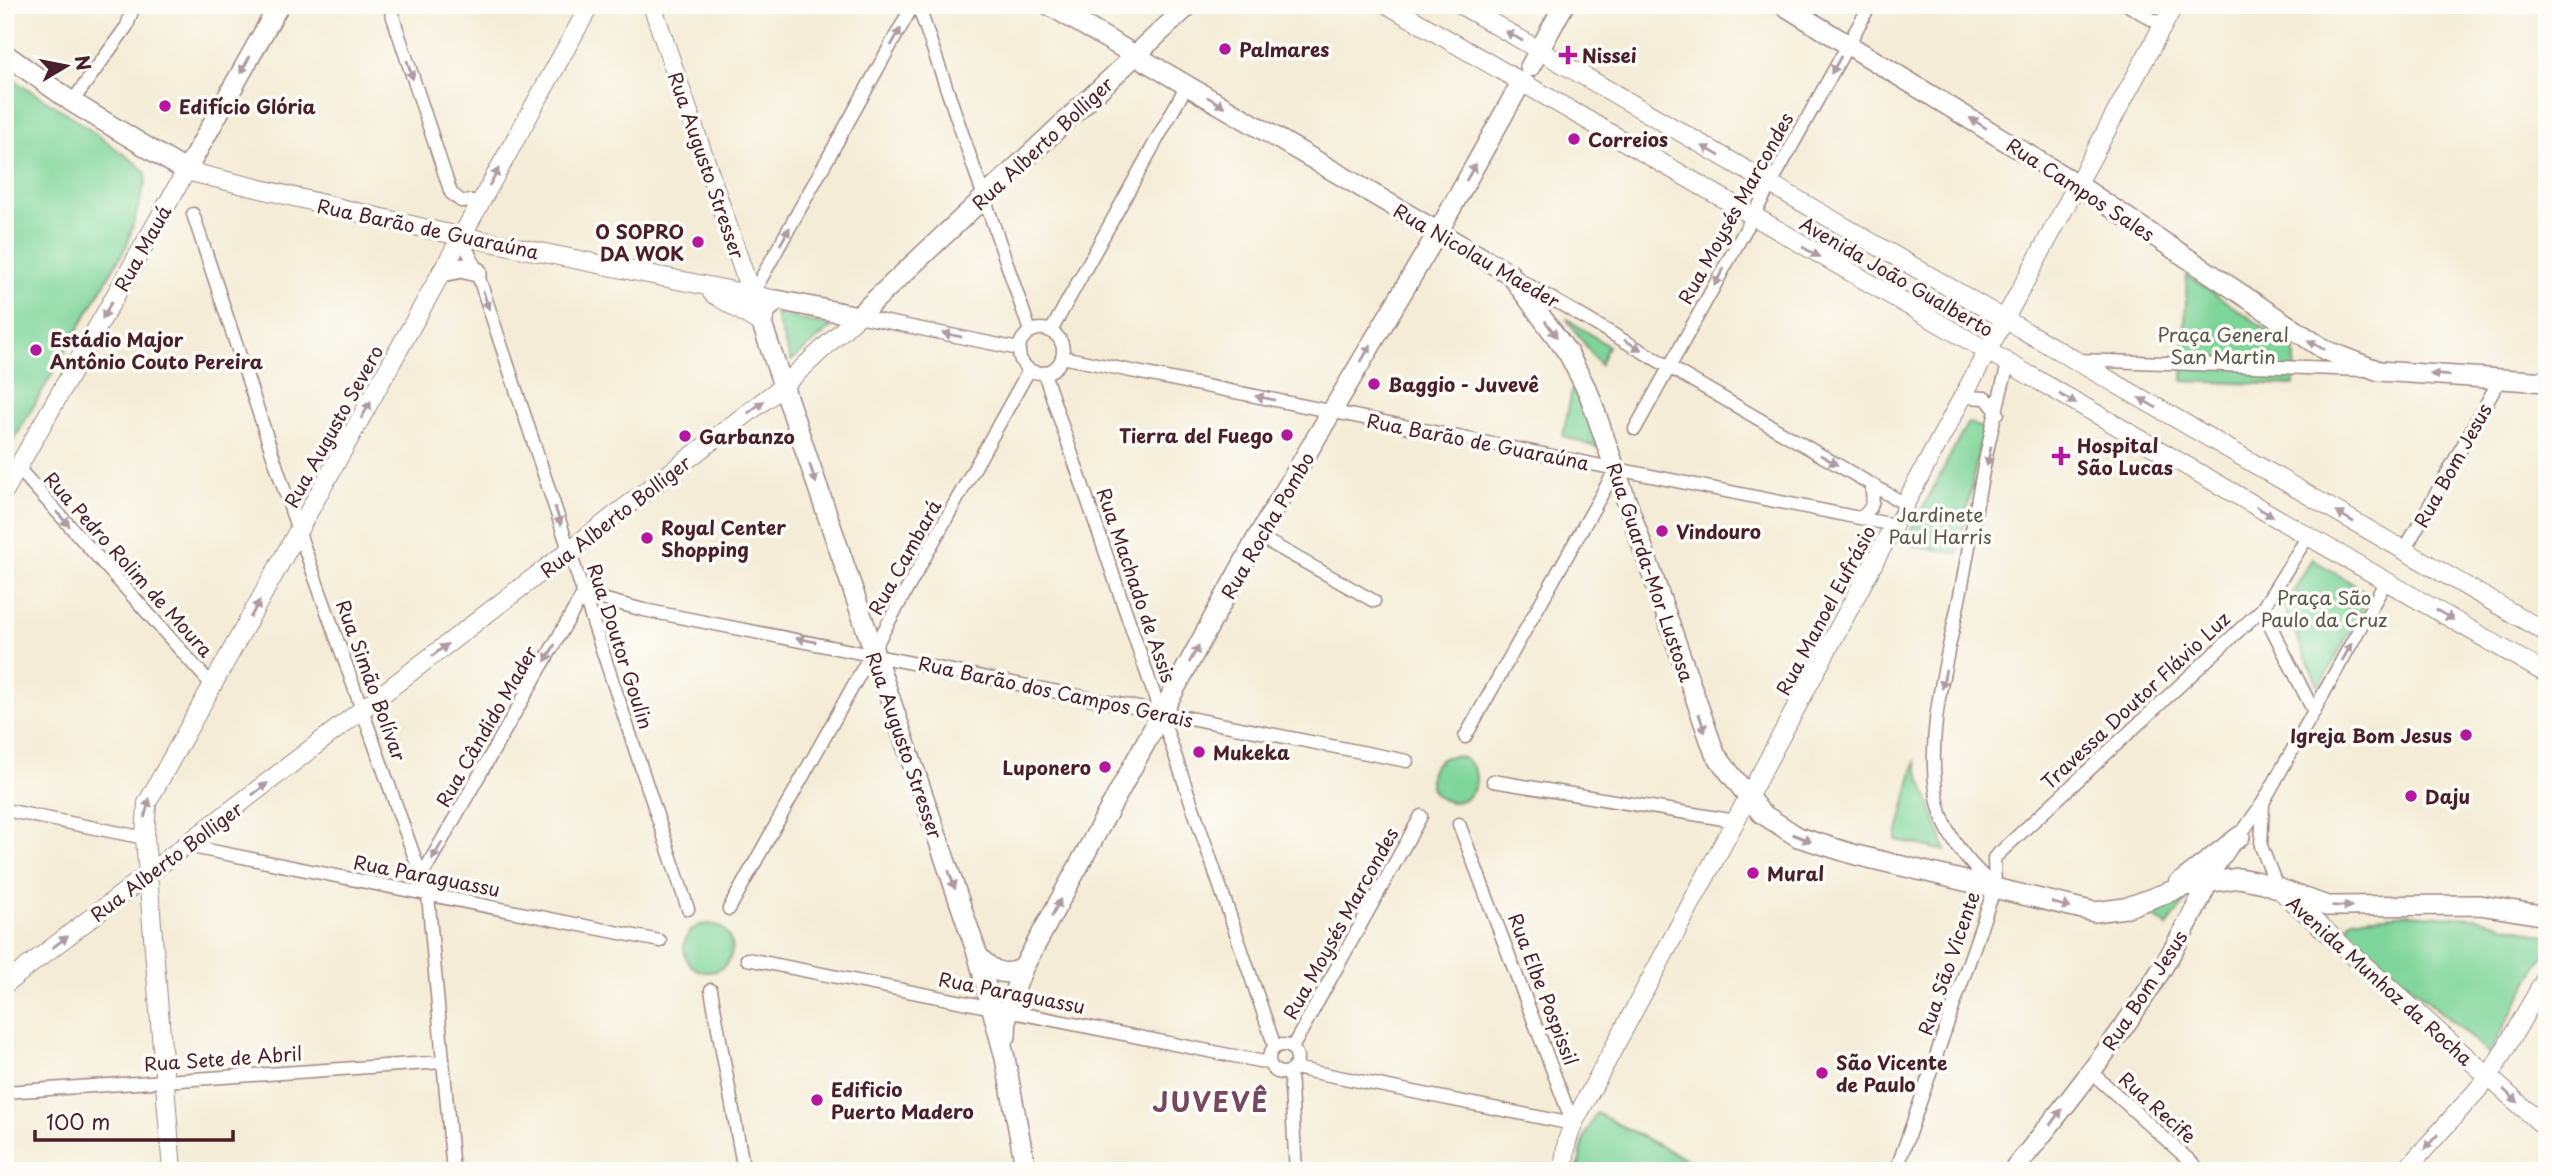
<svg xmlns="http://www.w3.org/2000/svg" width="2552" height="1176" font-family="'Playpen Sans',sans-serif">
  <rect width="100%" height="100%" fill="#fdfcf7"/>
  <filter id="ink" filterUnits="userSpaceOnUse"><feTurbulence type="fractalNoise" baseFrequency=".0143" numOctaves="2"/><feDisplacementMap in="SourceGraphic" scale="14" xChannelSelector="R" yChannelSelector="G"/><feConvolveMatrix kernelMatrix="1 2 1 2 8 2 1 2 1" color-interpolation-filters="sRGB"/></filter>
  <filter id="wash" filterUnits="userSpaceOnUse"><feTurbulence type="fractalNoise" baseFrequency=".00686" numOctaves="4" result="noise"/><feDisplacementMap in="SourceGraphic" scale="28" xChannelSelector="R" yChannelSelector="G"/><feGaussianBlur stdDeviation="1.57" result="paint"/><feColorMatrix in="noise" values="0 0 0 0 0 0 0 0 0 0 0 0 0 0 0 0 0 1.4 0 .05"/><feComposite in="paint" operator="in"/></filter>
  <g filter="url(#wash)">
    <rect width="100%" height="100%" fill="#f4ecd6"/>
    <path fill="#7ed599" stroke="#647a62" stroke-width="2" d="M5 75 68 114 137 164 146 173V180L127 245 5 455Z
      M2187 275 2295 349 2294 385 2183 381Z
      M775 313 832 327 791 361Z
      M1566 318 1608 346 1600 365Z
      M1573 385 1600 448 1563 436Z
      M1968 422 1983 429 1958 554 1904 543Z
      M2312 559 2371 595 2319 687 2284 608Z
      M1430 779a23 23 0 1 1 46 0a23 23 0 1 1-46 0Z
      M1915 762 1946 851 1896 840Z
      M2187 900 2167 926 2152 915Z
      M2407 914 2476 918 2547 936V949L2489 1054 2348 931V924L2353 919Z
      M684 948a24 24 0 1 1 48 0a24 24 0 1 1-48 0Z
      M1596 1113 1709 1171 1578 1169 1584 1137Z"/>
  </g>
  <g filter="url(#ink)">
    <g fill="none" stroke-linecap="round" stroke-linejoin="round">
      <defs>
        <path id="street" d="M389 5 451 193 461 201H481
          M918 5 1030 331
          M2128 5 2163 26
          M72 102 127 26 134 5
          M193 214 293 516 428 895 453 1171
          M462 237 477 272 688 909
          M752 295 913 5
          M858 316 1019 349
          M1019 351a22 22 0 1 1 44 0a22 22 0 1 1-44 0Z
          M1051 331 1187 85
          M1062 357 1894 525 1905 504 1516 278
          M2078 360 2365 370
          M1044 373 1275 1047
          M1964 397 1986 398 1998 413
          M1635 429 1870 5
          M18 468 212 685
          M1859 518C1874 511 1875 498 1870 484
          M1258 536 1374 601
          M2404 551 2500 379
          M2262 609 2314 712
          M1465 737 1616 469
          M1493 781 1736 821
          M2263 805 2261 846 2277 887
          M5 810 145 838
          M1459 824 1573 1124
          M187 846 660 941
          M421 877 583 594 644 610 1407 761
          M2209 880 2264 801 2386 581
          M1993 885C1967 862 1945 836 1938 802 1924 733 1948 658 1961 590 1975 516 1987 438 2008 365
          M729 909 1029 370
          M747 959 1269 1063
          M711 990 744 1171
          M1269 1059a14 14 0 1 1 28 0a14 14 0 1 1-28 0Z
          M1292 1048 1421 816
          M1294 1068 1573 1124
          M2090 1071 2201 1171
          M1290 1072 1296 1171
          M5 1092 443 1062
          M1896 1171 1995 887 1994 858 2262 609 2308 536"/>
        <path id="secondary" d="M652 5 755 305
          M1388 5 2547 674
          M1461 5 2547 633
          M712 293 762 324
          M5 490 186 171 436 231 777 300
          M1905 504 2174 5
          M2280 890 2547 1129
          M5 984 783 386 858 316
          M172 1171 145 838 147 803 590 5
          M1563 1171 1567 1141 1573 1124 1894 525
          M2405 1171 2489 1077 2547 976"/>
        <path id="primary" d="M1049 5 1510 274 1568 353 1589 394 1715 754 1761 813 1798 837 1856 855 2095 912 2125 908 2185 886 2239 878 2264 883 2327 906 2480 905 2547 916
          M1783 5 2078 185 2325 350 2379 371 2547 382
          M5 54 72 102 186 171 279 5
          M1530 67 1564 5
          M442 272 462 268 477 272
          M2178 884 2240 836
          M978 956C992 971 1004 978 1023 968
          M1006 1036 1007 1011 1023 968 1258 536 1438 232 1521 83
          M1026 1171 1005 1058 978 956 762 324 766 310 777 300 858 316 1189 5
          M2013 1171C2085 1081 2162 986 2209 880"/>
      </defs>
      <use href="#street" stroke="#9f8680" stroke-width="15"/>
      <use href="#secondary" stroke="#9f8680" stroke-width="20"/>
      <use href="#primary" stroke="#9f8680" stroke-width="22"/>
      <use href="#street" stroke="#fff" stroke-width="12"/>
      <use href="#secondary" stroke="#fff" stroke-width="18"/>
      <use href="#primary" stroke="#fff" stroke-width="19"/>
    </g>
    <defs><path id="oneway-solid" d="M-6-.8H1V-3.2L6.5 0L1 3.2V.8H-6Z" transform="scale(1.75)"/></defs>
    <g fill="#ae9aa0">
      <use href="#oneway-solid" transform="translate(1514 36) rotate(-150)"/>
      <use href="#oneway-solid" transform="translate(896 37) rotate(-61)"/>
      <use href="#oneway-solid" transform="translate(245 65) rotate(119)"/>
      <use href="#oneway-solid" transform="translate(1836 65) rotate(119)"/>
      <use href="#oneway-solid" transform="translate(410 70) rotate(72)"/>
      <use href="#oneway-solid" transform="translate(1216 102) rotate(30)"/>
      <use href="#oneway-solid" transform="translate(1978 123) rotate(-148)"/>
      <use href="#oneway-solid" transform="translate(1711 151) rotate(-150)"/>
      <use href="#oneway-solid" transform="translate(1471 172) rotate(-61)"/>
      <use href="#oneway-solid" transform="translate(494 177) rotate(-61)"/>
      <use href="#oneway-solid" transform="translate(785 236) rotate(-61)"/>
      <use href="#oneway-solid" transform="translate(1811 252) rotate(30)"/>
      <use href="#oneway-solid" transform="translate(1719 277) rotate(119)"/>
      <use href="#oneway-solid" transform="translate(486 300) rotate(72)"/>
      <use href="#oneway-solid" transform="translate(107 310) rotate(119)"/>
      <use href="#oneway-solid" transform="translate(1551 329) rotate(54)"/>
      <use href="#oneway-solid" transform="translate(952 335) rotate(-169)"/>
      <use href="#oneway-solid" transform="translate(1633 345) rotate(30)"/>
      <use href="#oneway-solid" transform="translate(2316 345) rotate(-151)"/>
      <use href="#oneway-solid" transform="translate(1366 353) rotate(-60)"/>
      <use href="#oneway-solid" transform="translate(2440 375) rotate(-176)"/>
      <use href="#oneway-solid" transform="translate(1265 398) rotate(-169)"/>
      <use href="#oneway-solid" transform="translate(2068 399) rotate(30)"/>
      <use href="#oneway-solid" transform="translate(2148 403) rotate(-150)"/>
      <use href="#oneway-solid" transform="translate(756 407) rotate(-38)"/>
      <use href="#oneway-solid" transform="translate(366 410) rotate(-61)"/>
      <use href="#oneway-solid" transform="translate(1989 456) rotate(102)"/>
      <use href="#oneway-solid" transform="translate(1829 460) rotate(30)"/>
      <use href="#oneway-solid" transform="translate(813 474) rotate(71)"/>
      <use href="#oneway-solid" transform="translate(2265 512) rotate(30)"/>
      <use href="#oneway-solid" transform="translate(558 516) rotate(72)"/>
      <use href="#oneway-solid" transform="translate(2345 517) rotate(-150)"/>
      <use href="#oneway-solid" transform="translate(63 519) rotate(48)"/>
      <use href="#oneway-solid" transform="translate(255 609) rotate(-61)"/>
      <use href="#oneway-solid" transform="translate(2445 615) rotate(30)"/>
      <use href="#oneway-solid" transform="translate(806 640) rotate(-169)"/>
      <use href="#oneway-solid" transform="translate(440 650) rotate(-38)"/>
      <use href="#oneway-solid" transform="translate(2347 652) rotate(-61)"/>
      <use href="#oneway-solid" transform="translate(550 653) rotate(120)"/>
      <use href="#oneway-solid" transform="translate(1194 654) rotate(-61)"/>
      <use href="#oneway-solid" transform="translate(1944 679) rotate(101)"/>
      <use href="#oneway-solid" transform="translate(1702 723) rotate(71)"/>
      <use href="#oneway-solid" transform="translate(260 789) rotate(-38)"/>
      <use href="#oneway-solid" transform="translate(147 808) rotate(-75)"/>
      <use href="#oneway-solid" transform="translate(1802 838) rotate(22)"/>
      <use href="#oneway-solid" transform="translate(437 851) rotate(120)"/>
      <use href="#oneway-solid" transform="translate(952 880) rotate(71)"/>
      <use href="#oneway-solid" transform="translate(2061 905) rotate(16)"/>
      <use href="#oneway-solid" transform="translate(2342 906) rotate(2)"/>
      <use href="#oneway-solid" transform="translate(1056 908) rotate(-62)"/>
      <use href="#oneway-solid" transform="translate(60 942) rotate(-37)"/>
      <use href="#oneway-solid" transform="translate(2511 1096) rotate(42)"/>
      <use href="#oneway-solid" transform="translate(2056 1117) rotate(-53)"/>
      <use href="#oneway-solid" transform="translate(2431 1142) rotate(132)"/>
    </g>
  </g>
  <g fill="#b5179e" stroke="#fdfcf7" stroke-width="2.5">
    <circle cx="1225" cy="49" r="7"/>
    <path d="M1564.5 44.5h7v7h7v7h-7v7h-7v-7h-7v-7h7z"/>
    <circle cx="165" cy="106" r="7"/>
    <circle cx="1574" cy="139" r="7"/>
    <circle cx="698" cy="242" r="7"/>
    <circle cx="36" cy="350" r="7"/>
    <circle cx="1374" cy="384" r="7"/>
    <circle cx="1287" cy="435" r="7"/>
    <circle cx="685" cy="436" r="7"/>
    <path d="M2057.5 445.5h7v7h7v7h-7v7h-7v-7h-7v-7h7z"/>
    <circle cx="1662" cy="531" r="7"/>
    <circle cx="647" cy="538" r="7"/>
    <circle cx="2466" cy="735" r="7"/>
    <circle cx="1199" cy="752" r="7"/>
    <circle cx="1105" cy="767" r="7"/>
    <circle cx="2411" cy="796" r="7"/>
    <circle cx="1753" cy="873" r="7"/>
    <circle cx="1822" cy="1073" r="7"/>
    <circle cx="817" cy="1100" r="7"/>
  </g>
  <g text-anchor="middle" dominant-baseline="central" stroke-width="7" stroke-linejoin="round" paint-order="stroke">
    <g font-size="19" font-weight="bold" fill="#4a1f2b" stroke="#fdfcf7" text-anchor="start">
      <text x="1239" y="49">Palmares</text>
      <text x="1582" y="55">Nissei</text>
      <text x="179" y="106">Edifício Glória</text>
      <text x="1588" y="139">Correios</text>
      <text x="684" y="231" text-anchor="end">O SOPRO<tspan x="684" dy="22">DA WOK</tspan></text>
      <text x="50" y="339">Estádio Major<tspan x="50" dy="22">Antônio Couto Pereira</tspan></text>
      <text x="1388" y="384">Baggio - Juvevê</text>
      <text x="1273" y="435" text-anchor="end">Tierra del Fuego</text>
      <text x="699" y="436">Garbanzo</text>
      <text x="2077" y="445">Hospital<tspan x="2077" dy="22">São Lucas</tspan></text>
      <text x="661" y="527">Royal Center<tspan x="661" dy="22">Shopping</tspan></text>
      <text x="1676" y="531">Vindouro</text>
      <text x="2452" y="735" text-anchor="end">Igreja Bom Jesus</text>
      <text x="1213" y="752">Mukeka</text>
      <text x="1091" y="767" text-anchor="end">Luponero</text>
      <text x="2425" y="796">Daju</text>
      <text x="1767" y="873">Mural</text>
      <text x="1836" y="1062">São Vicente<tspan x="1836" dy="22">de Paulo</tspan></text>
      <text x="831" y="1089">Edificio<tspan x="831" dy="22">Puerto Madero</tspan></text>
    </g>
    <g font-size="19" fill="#4a1f2b" stroke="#fdfcf7">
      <text transform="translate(1042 143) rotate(-43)">Rua Alberto Bolliger</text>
      <text transform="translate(707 165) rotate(71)">Rua Augusto Stresser</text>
      <text transform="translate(2081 189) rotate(33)">Rua Campos Sales</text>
      <text transform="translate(1735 208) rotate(-61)">Rua Moysés Marcondes</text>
      <text transform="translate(428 228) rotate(12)">Rua Barão de Guaraúna</text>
      <text transform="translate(142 248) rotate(-61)">Rua Mauá</text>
      <text transform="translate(1477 255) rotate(30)">Rua Nicolau Maeder</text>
      <text transform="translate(1897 276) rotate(30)">Avenida João Gualberto</text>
      <text transform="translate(333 426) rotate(-61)">Rua Augusto Severo</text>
      <text transform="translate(1478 441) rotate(11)">Rua Barão de Guaraúna</text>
      <text transform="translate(2452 465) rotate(-61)">Rua Bom Jesus</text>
      <text transform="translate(615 516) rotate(-38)">Rua Alberto Bolliger</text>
      <text transform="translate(1267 525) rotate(-60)">Rua Rocha Pombo</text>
      <text transform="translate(904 557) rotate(-61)">Rua Cambará</text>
      <text transform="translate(129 564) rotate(48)">Rua Pedro Rolim de Moura</text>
      <text transform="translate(1651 572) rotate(71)">Rua Guarda-Mor Lustosa</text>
      <text transform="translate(1137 585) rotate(71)">Rua Machado de Assis</text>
      <text transform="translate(1825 610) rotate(-62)">Rua Manoel Eufrásio</text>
      <text transform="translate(621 646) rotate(72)">Rua Doutor Goulin</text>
      <text transform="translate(372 680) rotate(70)">Rua Simão Bolívar</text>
      <text transform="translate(1056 691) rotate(12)">Rua Barão dos Campos Gerais</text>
      <text transform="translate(2135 700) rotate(-43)">Travessa Doutor Flávio Luz</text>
      <text transform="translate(486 726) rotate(-60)">Rua Cândido Mader</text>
      <text transform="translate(905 745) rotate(71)">Rua Augusto Stresser</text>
      <text transform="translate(166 861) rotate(-37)">Rua Alberto Bolliger</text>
      <text transform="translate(427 875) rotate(11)">Rua Paraguassu</text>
      <text transform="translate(1340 923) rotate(-61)">Rua Moysés Marcondes</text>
      <text transform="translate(1948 963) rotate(-71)">Rua São Vicente</text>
      <text transform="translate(2380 980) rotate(42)">Avenida Munhoz da Rocha</text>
      <text transform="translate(1544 989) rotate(69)">Rua Elbe Pospissil</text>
      <text transform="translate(2144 990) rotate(-57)">Rua Bom Jesus</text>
      <text transform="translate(1012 992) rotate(11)">Rua Paraguassu</text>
      <text transform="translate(223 1058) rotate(-4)">Rua Sete de Abril</text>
      <text transform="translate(2158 1107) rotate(42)">Rua Recife</text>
    </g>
    <g font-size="19" fill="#5a564c" stroke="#fdfcf7">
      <text x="2223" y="334">Praça General<tspan x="2223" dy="22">San Martin</tspan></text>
      <text x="1940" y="514">Jardinete<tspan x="1940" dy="22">Paul Harris</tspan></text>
      <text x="2324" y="597">Praça São<tspan x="2324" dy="22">Paulo da Cruz</tspan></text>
    </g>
    <g font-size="26" font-weight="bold" letter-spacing="2" fill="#764760" stroke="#fdfcf7">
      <text x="1211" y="1101">JUVEVÊ</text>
    </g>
  </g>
  <rect width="2552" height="1176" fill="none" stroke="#fdfcf7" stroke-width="28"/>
  <g transform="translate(66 66) rotate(80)" stroke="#fdfcf7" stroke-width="5" paint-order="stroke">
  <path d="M0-5L12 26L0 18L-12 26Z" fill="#4a1f2b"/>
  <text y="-10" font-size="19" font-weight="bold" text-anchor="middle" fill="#4a1f2b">N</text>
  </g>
  <path d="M35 1130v10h198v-10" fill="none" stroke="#4a1f2b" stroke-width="3.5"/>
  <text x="46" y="1130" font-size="21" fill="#4a1f2b" stroke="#fdfcf7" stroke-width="5" paint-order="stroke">100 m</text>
</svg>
